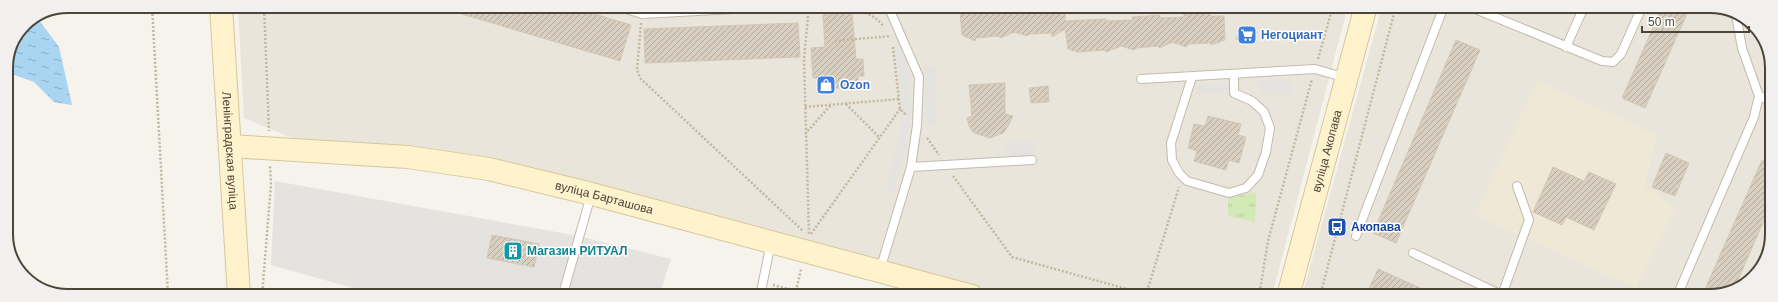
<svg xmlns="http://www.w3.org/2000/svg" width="1778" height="302" font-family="Helvetica,sans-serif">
  <defs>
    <pattern id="park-tufts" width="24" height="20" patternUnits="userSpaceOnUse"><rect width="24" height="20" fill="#d2eab5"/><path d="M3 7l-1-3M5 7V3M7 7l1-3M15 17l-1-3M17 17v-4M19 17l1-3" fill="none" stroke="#b6ca9c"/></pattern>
    <pattern id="water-ripples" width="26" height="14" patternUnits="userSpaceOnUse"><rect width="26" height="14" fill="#a9d4f2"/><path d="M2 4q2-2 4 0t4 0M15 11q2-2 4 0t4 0" fill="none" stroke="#8caec5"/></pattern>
    <pattern id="building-hatch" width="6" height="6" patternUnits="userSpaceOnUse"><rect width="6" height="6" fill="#d8cfc1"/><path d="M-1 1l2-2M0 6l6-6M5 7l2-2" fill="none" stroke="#b1aa9e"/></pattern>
  </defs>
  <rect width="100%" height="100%" fill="#f6f3ec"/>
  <path fill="#eae5da" d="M238 6H1348L1272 296H996L501 160 292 138 244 118Z
    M1382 6 1718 7 1751 22 1771 56V242L1751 281 1710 296H1302Z"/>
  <path fill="#efe8d6" d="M1537 81 1657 135 1644 185 1676 208 1636 288 1475 215Z"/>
  <path fill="url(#park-tufts)" d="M1256 192 1255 222 1228 216V198Z"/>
  <path fill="#e5e3e0" d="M902 42 909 73 911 109 906 150 892 197 885 195 901 126 900 86 894 45Z
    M924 66 935 67 937 94 936 126 926 124Z
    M1292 79 1294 94 1261 95 1258 80Z
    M1196 84H1229L1230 94 1196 93Z
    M1034 140 1036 164 1007 165 1006 141Z
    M275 181 579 236 671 259 659 296H381L271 265Z"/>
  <path fill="url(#water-ripples)" d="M38 19 59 47 72 105 54 102 34 82 6 72V68L24 24Z"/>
  <path fill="url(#building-hatch)" stroke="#d3c7b4" d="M446 6H568L631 25 620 61 445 9Z
    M974 6H999V8L1065 6V21L1106 19V21L1133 20 1132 17 1160 15V18L1184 17V14L1210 13V16H1224L1225 40 1211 45V43L1189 44 1186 47 1172 42 1160 48 1158 46 1136 48 1134 50 1121 46 1106 52 1104 50 1078 52 1068 49 1065 29 1052 37V33L1029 34 1027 36 1014 32 1001 38 998 36 976 38 975 41 962 35 960 11 974 10Z
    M1662 7H1690L1645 108 1622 98Z
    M852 13 856 59H863L864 76H858V87L819 89V78H813L811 48 825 47 823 15Z
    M798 23 800 57 645 63 644 29Z
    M1242 26 1257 32 1252 45 1236 39Z
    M1456 40 1480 50 1396 243 1373 233Z
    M1005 83V114L1013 116 1008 126 1003 133 990 138 974 133 969 126 967 118 972 116 969 85Z
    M1048 86 1049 102 1031 103 1029 88Z
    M1208 116 1241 124 1238 135 1246 137 1239 163 1229 160 1226 170 1194 161 1197 151 1188 148 1194 124 1205 126Z
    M1666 153 1689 163 1675 196 1652 187Z
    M1762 160 1771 164V204L1735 287 1710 296H1702Z
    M1553 167 1584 181 1589 172 1616 184 1594 230 1566 217 1562 225 1533 212Z
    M492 235 539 244 534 267 487 258Z
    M1378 269 1438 296H1375L1367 293Z"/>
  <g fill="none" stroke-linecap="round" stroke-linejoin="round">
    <defs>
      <path id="service" d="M617 6 642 14 753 8 831 6
        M1468 6 1602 61 1613 62 1621 54 1642 7
        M1566 47 1584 7
        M1192 77 1171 143 1172 160 1179 173 1187 181 1229 193 1246 188 1258 175 1266 152 1270 128 1264 112 1252 101 1234 93V74
        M1141 79 1315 69 1346 78
        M1759 96 1771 101
        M911 167 1032 160
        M1356 236 1444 6
        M1413 253 1504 296
        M880 270 911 167 917 125 919 77 888 6
        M563 294 591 195
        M1502 295 1529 220 1517 186
        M760 296 771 243
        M1677 296 1754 117 1759 96 1742 48 1736 15"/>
      <g id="secondary">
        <path id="s1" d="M221 6 239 295"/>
        <path id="s2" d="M230 146 408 157 489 169 592 194 972 296"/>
        <path id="s3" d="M1288 296 1366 6"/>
      </g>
    </defs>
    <use href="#service" stroke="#c2bbae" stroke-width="10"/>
    <use href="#secondary" stroke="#d6c79b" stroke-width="24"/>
    <path stroke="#c4b79f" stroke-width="2.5" stroke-dasharray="2 2" stroke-linecap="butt" d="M152 6 168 295
      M264 6 269 131
      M841 11C858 10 873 12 884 27
      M808 16 804 59 809 235
      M641 23 637 70 640 78 803 231
      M835 41 891 36
      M893 47 900 109 906 115
      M1318 59 1333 6
      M846 104 880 138
      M805 107 899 99
      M805 134 831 105
      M927 138 939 155
      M953 176 1012 257 1152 296
      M811 234 900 109
      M773 285 815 296
      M796 291 801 269
      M1146 295 1179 187
      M262 296 271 184 270 166
      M1259 296 1268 241 1312 79
      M1320 296 1396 6"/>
    <use href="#service" stroke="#fff" stroke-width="8"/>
    <use href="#secondary" stroke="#fff3cd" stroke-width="22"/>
  </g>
  <defs>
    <symbol id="supermarket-square" viewBox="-11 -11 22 22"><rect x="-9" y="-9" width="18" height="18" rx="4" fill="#3f7fe0" stroke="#fff"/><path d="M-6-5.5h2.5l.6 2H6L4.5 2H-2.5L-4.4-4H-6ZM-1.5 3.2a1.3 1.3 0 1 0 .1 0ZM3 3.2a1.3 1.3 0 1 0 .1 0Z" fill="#fff"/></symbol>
    <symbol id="shop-square" viewBox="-11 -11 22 22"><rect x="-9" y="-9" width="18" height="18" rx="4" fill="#3f7fe0" stroke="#fff"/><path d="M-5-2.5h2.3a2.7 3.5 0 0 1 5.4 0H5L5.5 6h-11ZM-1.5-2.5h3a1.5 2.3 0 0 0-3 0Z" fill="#fff"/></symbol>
    <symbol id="bus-square" viewBox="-11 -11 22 22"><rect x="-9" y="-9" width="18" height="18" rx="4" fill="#1a4fb4" stroke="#fff"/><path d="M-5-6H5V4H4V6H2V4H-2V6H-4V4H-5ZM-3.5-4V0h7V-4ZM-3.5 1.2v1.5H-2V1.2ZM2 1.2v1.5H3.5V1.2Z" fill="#fff"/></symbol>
    <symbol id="building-square" viewBox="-11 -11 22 22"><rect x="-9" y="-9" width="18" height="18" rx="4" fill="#0f9aa8" stroke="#fff"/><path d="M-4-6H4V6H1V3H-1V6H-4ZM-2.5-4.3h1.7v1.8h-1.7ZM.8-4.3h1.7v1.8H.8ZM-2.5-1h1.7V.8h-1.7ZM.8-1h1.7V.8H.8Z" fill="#fff"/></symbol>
  </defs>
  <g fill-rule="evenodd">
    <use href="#supermarket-square" x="1236" y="24" width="22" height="22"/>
    <use href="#shop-square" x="815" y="74" width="22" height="22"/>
    <use href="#bus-square" x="1326" y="216" width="22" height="22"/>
    <use href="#building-square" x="502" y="240" width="22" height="22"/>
  </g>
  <g text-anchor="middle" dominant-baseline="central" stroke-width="3" stroke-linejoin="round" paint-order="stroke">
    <g font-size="12" font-weight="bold" fill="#366cbe" stroke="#fff" text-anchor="start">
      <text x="1261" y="35">Негоциант</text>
      <text x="840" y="85">Ozon</text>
    </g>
    <g font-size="12" fill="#4b4439" stroke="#fff">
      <text stroke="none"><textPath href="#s1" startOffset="145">Ленінградская вуліца</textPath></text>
      <text stroke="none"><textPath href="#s3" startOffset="150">вуліца Акопава</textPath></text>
      <text stroke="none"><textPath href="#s2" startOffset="379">вуліца Барташова</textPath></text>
    </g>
    <g font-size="12" font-weight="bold" fill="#164399" stroke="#fff" text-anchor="start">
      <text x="1351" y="227">Акопава</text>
    </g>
    <g font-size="12" font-weight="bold" fill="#0d838f" stroke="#fff" text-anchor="start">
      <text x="527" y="251">Магазин РИТУАЛ</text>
    </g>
  </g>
  <path d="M0 0H1778V302H0ZM68 13H1710A55 55 0 0 1 1765 68V234A55 55 0 0 1 1710 289H68A55 55 0 0 1 13 234V68A55 55 0 0 1 68 13Z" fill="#f1f0ef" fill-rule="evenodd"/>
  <path fill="none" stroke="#4b4439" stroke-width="2" d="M68 13H1710A55 55 0 0 1 1765 68V234A55 55 0 0 1 1710 289H68A55 55 0 0 1 13 234V68A55 55 0 0 1 68 13Z"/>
  <path d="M1642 26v6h107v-6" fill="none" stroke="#4b4439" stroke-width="2"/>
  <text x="1648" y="26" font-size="12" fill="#4b4439" stroke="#ffffff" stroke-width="3" paint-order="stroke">50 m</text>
</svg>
